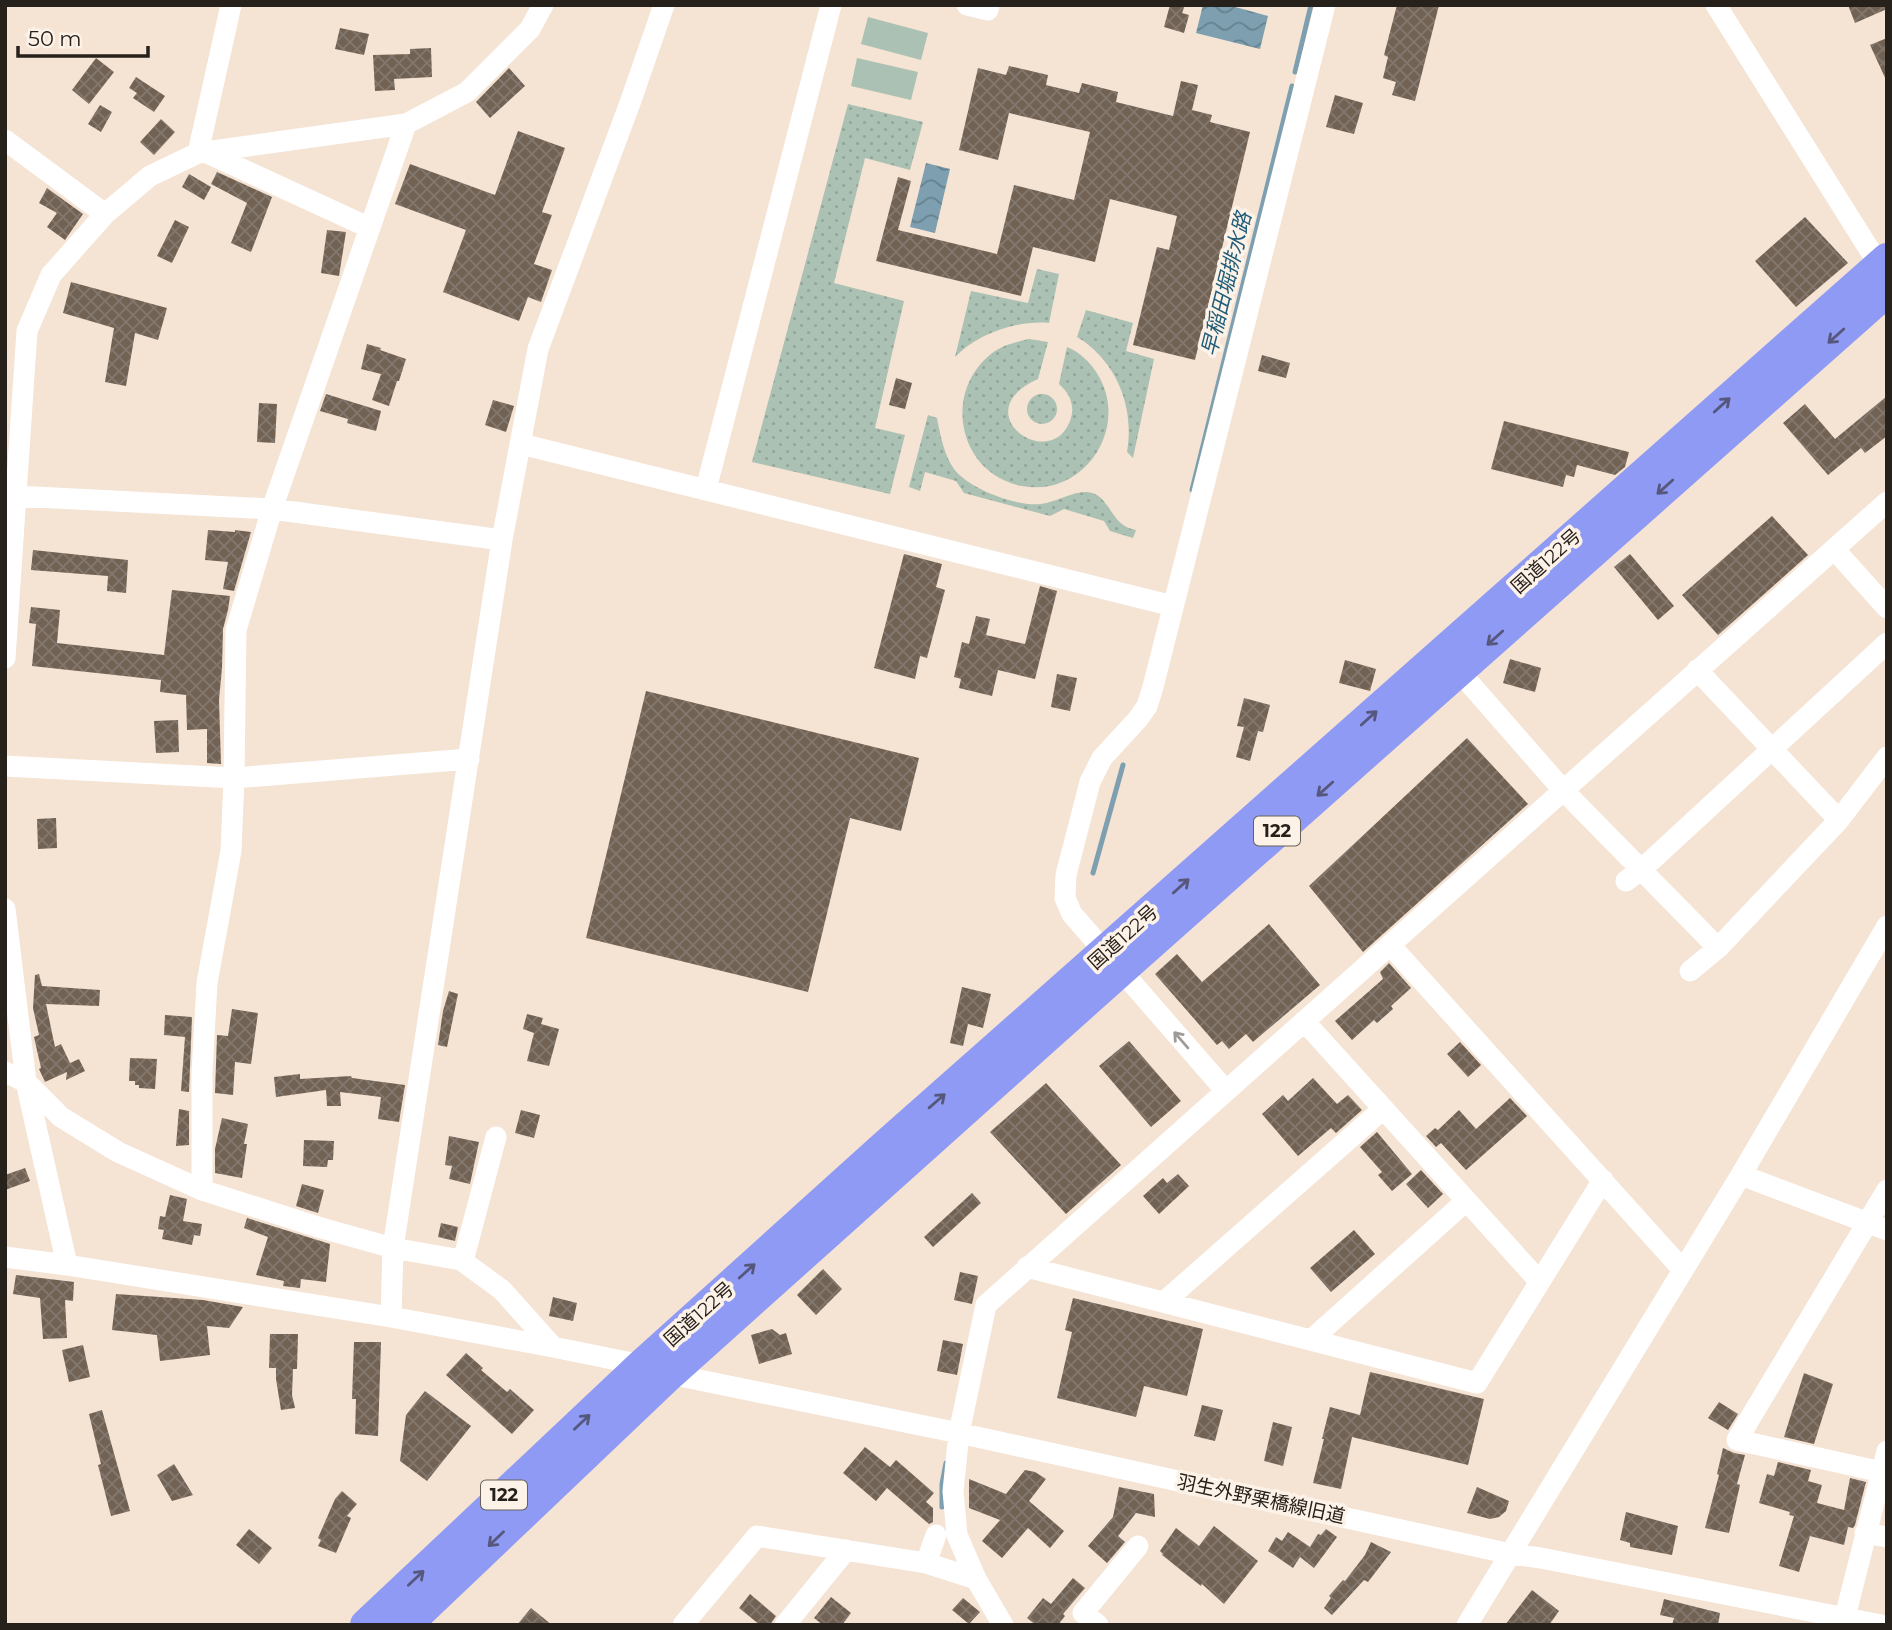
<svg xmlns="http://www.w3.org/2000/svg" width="1892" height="1630" font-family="Montserrat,'Noto Sans JP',sans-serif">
  <defs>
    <pattern id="grass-dots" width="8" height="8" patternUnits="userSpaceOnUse" patternTransform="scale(1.75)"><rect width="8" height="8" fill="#abc1b3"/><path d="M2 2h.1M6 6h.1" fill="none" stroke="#93a699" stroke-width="1.8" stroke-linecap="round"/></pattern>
    <pattern id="water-waves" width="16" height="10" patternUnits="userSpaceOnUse" patternTransform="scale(1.75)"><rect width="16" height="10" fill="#7d9fb0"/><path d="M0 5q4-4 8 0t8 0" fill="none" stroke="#66818e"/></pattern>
    <pattern id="building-cross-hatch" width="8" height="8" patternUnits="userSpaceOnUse" patternTransform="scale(1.75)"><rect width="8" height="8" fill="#716254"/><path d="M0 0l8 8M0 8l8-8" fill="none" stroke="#84786e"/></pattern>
  </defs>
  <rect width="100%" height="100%" fill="#f5e3d3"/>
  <path fill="url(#grass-dots)" d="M848 104 923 122 910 170 865 158 834 283 904 301 875 428 905 435 890 494 752 462Z
    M1037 269 1059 274 1049 323C1017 320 977 334 955 357L971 291 1028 303Z
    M1086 310 1133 323 1126 351 1154 359 1133 458 1127 452C1135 407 1116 360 1077 337Z
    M1029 339 1048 342 1038 379C962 413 1053 476 1071 418 1075 404 1069 393 1059 384L1067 347C1080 352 1091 363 1098 375 1130 428 1084 498 1022 486 957 474 941 389 995 351 1005 344 1017 342 1029 339Z
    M1027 409a15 15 0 1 1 30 0a15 15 0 1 1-30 0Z
    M928 415 937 418C940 434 944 455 954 469 969 489 1017 507 1041 504 1056 502 1074 491 1087 492 1111 494 1109 526 1136 530L1133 538 1110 531 1104 521 1064 509 1050 516 964 493 956 481 925 472 920 491 909 487Z"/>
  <path fill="#abc1b3" d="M868 17 928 33 921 60 861 44Z
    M857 58 918 72 911 100 851 86Z"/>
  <path fill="url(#water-waves)" d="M1203 5H1228L1268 16 1260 49 1196 33Z
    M926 163 950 169 935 233 910 227Z"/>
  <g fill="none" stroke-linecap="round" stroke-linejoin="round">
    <path stroke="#7d9fb0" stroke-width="5" d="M1295 72 1311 5
      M1192 490 1292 86
      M1093 873 1123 765
      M942 1507V1484L946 1463"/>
  </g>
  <path fill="url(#building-cross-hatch)" d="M1170 5H1185L1182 13 1189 15 1184 33 1164 27Z
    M1397 5H1439L1415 101 1392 95 1396 82 1383 78 1388 57 1384 55Z
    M1848 5H1887V9L1855 23Z
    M340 28 369 34 364 55 335 49Z
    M1887 38V82L1870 45Z
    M431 48 432 77 394 79 395 90 375 91 373 55 410 54V49Z
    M96 58 114 72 89 104 72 90Z
    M1009 66 1048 75 1046 85 1079 93 1082 83 1118 92 1116 102 1173 116 1181 81 1198 85 1192 110 1212 115 1210 122 1250 132 1195 360 1133 345 1157 247 1169 250 1177 216 1110 199 1095 262 1033 247 1021 296 876 261 898 177 911 181 898 230 997 254 1014 185 1074 200 1090 132 1009 113 998 160 959 150 978 68 1006 75Z
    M509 68 525 86 490 118 476 102Z
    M136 77 165 96 154 112 133 98 137 93 129 88Z
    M1335 95 1363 103 1354 134 1326 127Z
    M100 105 112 112 101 132 88 124Z
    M161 119 175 132 154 155 140 142Z
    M518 131 565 148 542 212 552 215 534 264 552 270 541 302 528 297 519 321 443 292 466 230 395 204 410 164 495 195Z
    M217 172 272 197 251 252 231 243 247 203 211 184Z
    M189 174 211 187 204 200 182 187Z
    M47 188 83 214 65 240 47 227 57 213 39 203Z
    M1805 217 1848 263 1796 307 1755 261Z
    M175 220 189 227 172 263 157 256Z
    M327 230 346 232 339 276 321 273Z
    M71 282 167 308 158 340 135 333 126 386 105 382 114 328 63 313Z
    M367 344 381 348 380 350 406 359 399 381H397L389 406 372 400 381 374 361 369Z
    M1262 355 1290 363 1286 378 1258 371Z
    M896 378 912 383 905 409 889 405Z
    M326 394 381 411 376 431 347 423 348 419 320 411Z
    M1887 396V436L1865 453 1861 448 1828 475 1783 423 1805 404 1835 439Z
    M493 400 514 406 506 432 485 425Z
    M259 403 277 404 275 443 257 442Z
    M1504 421 1629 452 1625 467 1615 475 1577 465 1574 477 1566 475 1563 487 1491 469Z
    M1772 516 1808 555 1718 635 1682 595Z
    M208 530 235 532V530L251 532 234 591 223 589 228 562 205 560Z
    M33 550 128 560 126 593 107 591 108 576 31 570Z
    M904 554 942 564 936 587 945 590 927 658 920 656 915 679 874 668Z
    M1630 554 1674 606 1658 620 1614 567Z
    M1040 586 1057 591 1035 679 998 670 992 696 959 688 961 679 954 677 962 642 969 644 976 616 990 619 986 635 1025 644Z
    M172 590 230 596 228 610 223 629 222 668 219 700 221 764 207 763V729L187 730 186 695 160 692 161 680 32 666 36 624 29 623 31 607 60 610 57 643 164 655Z
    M1510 659 1541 668 1535 692 1503 683Z
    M1345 660 1376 669 1370 691 1339 683Z
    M1057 674 1077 678 1070 711 1051 707Z
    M646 691 919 758 901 831 850 818 808 992 586 938Z
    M1244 698 1270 705 1263 732 1258 731 1250 761 1236 757 1244 727 1237 726Z
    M178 720 179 752 156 753 154 721Z
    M1467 738 1528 804 1363 952 1309 886Z
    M56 818 57 848 38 849 37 819Z
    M1269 924 1320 985 1253 1042 1246 1034 1229 1049 1222 1041 1217 1045 1155 974 1177 954 1202 982Z
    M1389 963 1411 988 1391 1006 1393 1009 1377 1023 1374 1020 1352 1040 1335 1021 1383 979 1380 972Z
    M39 974 42 986 100 990 99 1006 46 1004 55 1047 61 1044 70 1063 79 1059 85 1071 66 1080 67 1072 45 1082 39 1069 41 1068 34 1037 39 1035 33 1008 35 975Z
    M962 987 991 994 983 1028 968 1024 963 1046 950 1043Z
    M449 991 458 994 447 1047 438 1045 443 1011Z
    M232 1009 258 1013 251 1064 235 1062 233 1095 215 1093 217 1035 228 1036Z
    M527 1014 543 1018 541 1024 559 1029 549 1066 527 1061 534 1033 523 1029Z
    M165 1015 192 1017 189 1092 181 1091 185 1037 164 1035Z
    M1129 1041 1181 1101 1151 1127 1099 1066Z
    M1460 1042 1481 1065 1468 1077 1447 1054Z
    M130 1058 157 1059 155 1089 139 1088V1085H135V1081H129Z
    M300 1074V1079L351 1076 352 1078 405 1085 399 1122 378 1119 381 1097 340 1092 341 1106H327L326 1090 276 1097 274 1077Z
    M1313 1078 1337 1104 1348 1095 1362 1110 1336 1133 1331 1128 1298 1156 1262 1114 1283 1095 1288 1101Z
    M1046 1083 1121 1165 1066 1214 990 1132Z
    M1510 1098 1527 1116 1466 1170 1441 1143 1436 1147 1426 1136 1435 1128 1438 1130 1459 1110 1476 1129Z
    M179 1109 189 1111V1145L176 1146Z
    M521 1110 540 1115 534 1138 515 1133Z
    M222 1118 248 1124 244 1144H247L242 1178 215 1173V1149Z
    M1377 1132 1412 1174 1392 1191 1378 1175 1382 1172 1360 1147Z
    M449 1136 479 1142 470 1184 449 1179 452 1166 445 1165Z
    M304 1140 334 1141 333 1160H328L327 1167 303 1166Z
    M25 1168 30 1181 5 1190V1175Z
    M1421 1170 1443 1194 1428 1208 1406 1184Z
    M1178 1174 1189 1186 1159 1214 1143 1196 1163 1178 1167 1183Z
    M302 1184 324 1190 318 1213 296 1206Z
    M972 1193 981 1203 933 1247 924 1237Z
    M170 1195 187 1199 183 1221 202 1224 200 1236 194 1235 192 1245 162 1239 164 1230 158 1229 160 1216 165 1217Z
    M247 1218 330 1244 326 1282 301 1279 300 1288 283 1286 284 1281 256 1275 268 1237 244 1228Z
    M441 1223 458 1227 455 1241 438 1237Z
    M1354 1230 1375 1254 1331 1292 1310 1268Z
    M823 1269 842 1289 816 1315 797 1295Z
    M960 1272 978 1276 972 1304 954 1300Z
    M16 1275 74 1282 73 1301 65 1300 67 1338 43 1339 40 1298 13 1294Z
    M116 1294 203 1300 243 1307 229 1328 207 1326 210 1355 160 1361 157 1335 112 1330Z
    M553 1297 577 1303 573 1321 549 1316Z
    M1073 1298 1203 1329 1187 1396 1144 1386 1136 1417 1057 1398 1072 1332 1065 1330Z
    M772 1329 780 1335 786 1333 792 1354 759 1364 751 1335Z
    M270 1334H298L297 1369H293L292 1395 295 1408 281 1410 276 1379V1368H269Z
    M943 1340 963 1344 957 1375 937 1371Z
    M354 1342H381L378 1436 355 1434 356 1399H352Z
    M83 1345 90 1377 69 1382 62 1350Z
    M466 1353 483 1368 481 1370 507 1392 510 1389 534 1410 512 1434 446 1375Z
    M1370 1372 1484 1399 1468 1465 1352 1437 1341 1489 1313 1483 1324 1439H1322L1330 1407 1360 1415Z
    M1804 1373 1833 1384 1814 1444 1784 1437Z
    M425 1391 471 1426 427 1481 400 1461 406 1415Z
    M1719 1402 1738 1414 1728 1430 1708 1418Z
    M1202 1405 1223 1410 1215 1441 1194 1436Z
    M102 1410 130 1511 111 1516 98 1465 101 1464 89 1414Z
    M1273 1422 1292 1427 1283 1466 1264 1461Z
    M865 1447 890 1467 896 1460 934 1493 926 1502 933 1508V1522L929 1524 887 1488 876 1501 843 1473Z
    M1723 1448 1734 1453 1745 1455 1737 1484 1740 1485 1729 1533 1705 1528 1719 1475 1717 1474Z
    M1778 1462 1811 1470 1808 1481 1822 1485 1817 1503 1844 1510 1850 1478 1866 1482 1855 1525 1853 1528 1848 1527 1844 1545 1810 1536 1799 1572 1779 1566 1794 1516 1789 1515 1790 1512 1759 1503 1767 1474 1774 1476Z
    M174 1464 193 1495 172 1501 157 1475Z
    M1025 1470 1035 1472 1046 1479 1029 1501 1064 1531 1050 1548 1028 1528 1002 1558 982 1541 1000 1520 969 1508V1479L1006 1494Z
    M1119 1487 1154 1494 1155 1517 1136 1513 1118 1536 1125 1542 1107 1563 1088 1546 1113 1517Z
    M1477 1487 1509 1501 1506 1511 1499 1517 1490 1519 1467 1513Z
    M342 1491 357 1504 347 1516 351 1518 336 1553 318 1546 321 1540 318 1538 335 1499Z
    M1626 1512 1678 1526 1672 1555 1630 1547V1543L1620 1540Z
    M1214 1526 1258 1561 1224 1604 1202 1584 1201 1586 1162 1555 1163 1554 1160 1551 1176 1528 1199 1546Z
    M249 1529 272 1548 259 1564 236 1545Z
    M1326 1529 1337 1537 1314 1568 1300 1557 1293 1568 1268 1551 1276 1537 1282 1541 1288 1532 1310 1547 1318 1534 1321 1535Z
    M1371 1542 1391 1552 1368 1582 1364 1580 1332 1615 1324 1608 1331 1598 1329 1596 1343 1580 1345 1581 1365 1555Z
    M1073 1578 1085 1588 1063 1614 1065 1616 1058 1625H1036L1027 1618 1043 1598 1051 1604Z
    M1532 1590 1559 1611 1549 1625H1505Z
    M750 1594 776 1616 770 1625H760L739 1608Z
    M831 1597 851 1613 842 1625H823L814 1618Z
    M963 1598 980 1612 969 1624 952 1610Z
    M1664 1599 1720 1613 1718 1625H1672L1674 1618 1660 1615Z
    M531 1608 552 1625H517Z"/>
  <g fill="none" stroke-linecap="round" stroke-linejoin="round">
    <path stroke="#fff" stroke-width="21" d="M967 5 988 10 989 5
      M1716 5 1886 276
      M5 140 105 214
      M205 152 370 228
      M198 153 231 5
      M521 444 1173 606
      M706 489 831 5
      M16 496 272 509 502 540
      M1834 549 1887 608
      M5 658 27 331 51 275 105 214 150 176 198 153 406 124 467 92 530 29 543 5
      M1458 670 1563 790 1718 948
      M1697 670 1839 820
      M5 766 234 778 469 759
      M1626 881 1641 870 1887 643
      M5 909 26 1082 67 1265
      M1390 945 1683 1270
      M1690 971 1718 948 1839 820 1887 757
      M1304 1021 1540 1282
      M5 1072 26 1082 61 1117 118 1152 202 1190 318 1227 393 1248 461 1260 502 1290 553 1347
      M1226 1091 1072 914 1065 898 1066 875 1090 782 1102 758 1138 719 1147 706 1153 687 1325 5
      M1741 1175 1887 1230
      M202 1190V1073L207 983 231 851 234 778 236 630 272 509 406 124
      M5 1257 67 1265 391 1317 553 1347 642 1365 670 1374 959 1433 1511 1554 1541 1558 1881 1625
      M463 1261 496 1137
      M1027 1267 1477 1383 1603 1180
      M1164 1302 1383 1109
      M391 1317 393 1248 502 540 538 349 630 103 664 5
      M1311 1340 1466 1201
      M1882 1472 1737 1440 1887 1190
      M1865 1533 1887 1537
      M926 1563 976 1579
      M1845 1617 1887 1451
      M683 1625 757 1536 926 1563 936 1535
      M785 1625 846 1550
      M1003 1625 976 1579 957 1535 953 1491 959 1433 986 1305 1887 502
      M1098 1625 1083 1613 1138 1546
      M1467 1625 1741 1175 1887 926"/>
    <path stroke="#8f9af4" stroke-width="32" d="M366 1625 642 1365 885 1146 1887 259
      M406 1625 670 1374 1120 971 1887 291"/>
  </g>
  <defs><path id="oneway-shaft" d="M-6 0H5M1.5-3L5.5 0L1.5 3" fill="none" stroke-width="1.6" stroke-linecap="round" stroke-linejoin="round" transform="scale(1.75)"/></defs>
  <g stroke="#56577d">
    <use href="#oneway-shaft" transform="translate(1836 336) rotate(138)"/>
    <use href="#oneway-shaft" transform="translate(1722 405) rotate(-42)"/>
    <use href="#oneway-shaft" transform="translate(1665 487) rotate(138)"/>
    <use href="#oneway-shaft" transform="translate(1495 638) rotate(138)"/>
    <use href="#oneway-shaft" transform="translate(1369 718) rotate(-42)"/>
    <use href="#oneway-shaft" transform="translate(1325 789) rotate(138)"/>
    <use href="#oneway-shaft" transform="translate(1181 886) rotate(-42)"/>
    <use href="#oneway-shaft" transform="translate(937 1101) rotate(-41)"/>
    <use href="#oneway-shaft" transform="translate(747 1271) rotate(-42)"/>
    <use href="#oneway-shaft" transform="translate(582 1422) rotate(-43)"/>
    <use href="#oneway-shaft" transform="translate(496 1539) rotate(136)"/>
    <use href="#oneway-shaft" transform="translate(416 1578) rotate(-43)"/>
  </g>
  <use stroke="#9e9b98" href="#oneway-shaft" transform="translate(1181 1040) rotate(-131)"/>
  <g text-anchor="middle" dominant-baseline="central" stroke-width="7" stroke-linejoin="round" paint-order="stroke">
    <g fill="#fdf2e8" stroke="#676058" stroke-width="2">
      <rect x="1254" y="816.5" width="46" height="29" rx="5"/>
      <rect x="481" y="1480.5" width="46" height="29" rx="5"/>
    </g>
    <g font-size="18" font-weight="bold" fill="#27211b">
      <text x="1277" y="831">122</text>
      <text x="504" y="1495">122</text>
    </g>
    <g font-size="19" fill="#27211b" stroke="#fdf2e8">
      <text transform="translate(1546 561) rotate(-42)">国道122号</text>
      <text transform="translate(1123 937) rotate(-42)">国道122号</text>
      <text transform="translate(699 1314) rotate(-42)">国道122号</text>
      <text transform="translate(1261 1499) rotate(12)">羽生外野栗橋線旧道</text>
    </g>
    <g font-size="21" font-style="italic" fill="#205d78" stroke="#fdf2e8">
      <text transform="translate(1226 284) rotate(-76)">早稲田堀排水路</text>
    </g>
  </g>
  <rect width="1892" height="1630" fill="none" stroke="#27211b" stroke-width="14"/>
  <path d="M18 46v10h130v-10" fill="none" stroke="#27211b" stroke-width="3.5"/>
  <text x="28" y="46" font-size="21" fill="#27211b" stroke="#fdf2e8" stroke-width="5" paint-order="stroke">50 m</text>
</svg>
